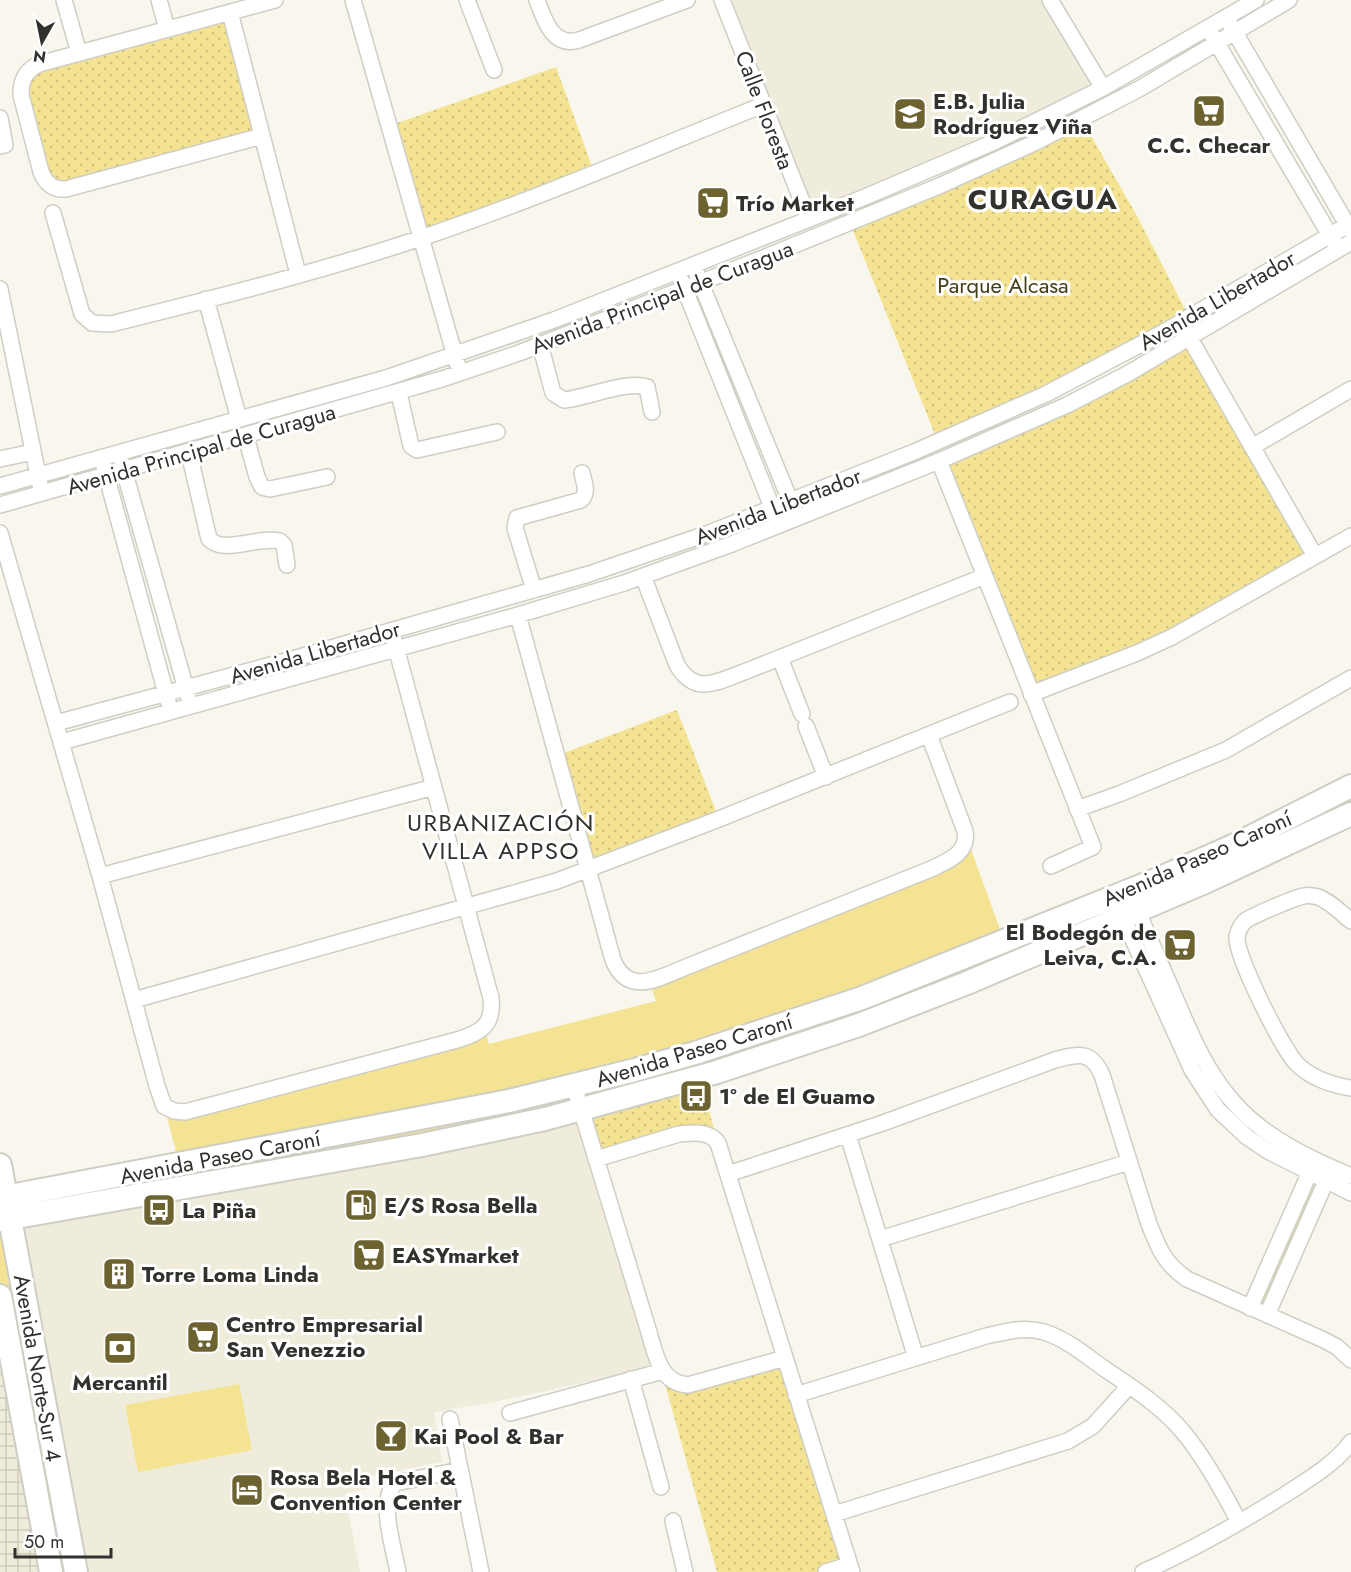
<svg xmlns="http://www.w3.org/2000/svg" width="1351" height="1572" font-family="Jost,sans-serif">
  <defs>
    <pattern id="industrial-grid" width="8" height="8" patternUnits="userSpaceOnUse" patternTransform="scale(1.5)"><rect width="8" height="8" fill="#f0ecdb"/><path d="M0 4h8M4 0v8" fill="none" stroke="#cecbbc"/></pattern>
    <pattern id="park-dots" width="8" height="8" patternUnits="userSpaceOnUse" patternTransform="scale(1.5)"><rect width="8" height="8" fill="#f3e392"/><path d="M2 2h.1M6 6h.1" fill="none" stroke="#d1c37e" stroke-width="1.8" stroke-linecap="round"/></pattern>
  </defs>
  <rect width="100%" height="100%" fill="#f9f7ed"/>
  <path fill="#f0ecdb" d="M722 0H1050L1103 88 809 219Z
    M581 1110 660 1366 499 1401 434 1412 442 1462 366 1477 367 1489 345 1494 360 1572H76L10 1218Z"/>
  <path fill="url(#industrial-grid)" d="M0 1296 51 1572H0Z"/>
  <path fill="#f3e392" d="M1351 786V814L1138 911 1186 1025 1241 1110 1351 1176V1193L1327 1182 1267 1315 1250 1308 1309 1173 1218 1110 1123 918 669 1087 10 1218 76 1572H51L0 1296V1220L6 1197 179 1163 164 1106 168 1109 484 1027 489 1044 656 1001 649 981 931 869 966 836 1004 940Z
    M239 1384 252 1450 138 1472 125 1405Z"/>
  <path fill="url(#park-dots)" d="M230 12 262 136 66 189 44 179 21 95 25 74Z
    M556 67 594 172 420 238 389 126Z
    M1082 120 1137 216 1189 317 938 442 850 223Z
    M1189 338 1315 556 1197 624 1031 694 939 461Z
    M677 710 719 819 587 870 556 756Z
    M700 1078 718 1143 709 1134 596 1159 581 1110Z
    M785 1358 849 1565 826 1572H717L660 1366 672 1381Z"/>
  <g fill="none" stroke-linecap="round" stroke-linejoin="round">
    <defs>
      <path id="street" d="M64 0 79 53
        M159 0 167 29
        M353 0 457 363
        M467 0 494 70
        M537 0C544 20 553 48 579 40L687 0
        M722 0 809 219
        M1050 0 1103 88
        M230 12 298 274
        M1230 24 1351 231
        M1212 35 1334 242
        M0 118 5 145 0 146
        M262 136 66 189C53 190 46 184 41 172L21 95C21 80 25 71 39 64L275 0
        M53 213 82 314 92 323 111 324C215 298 319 272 421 238 537 199 650 150 763 105
        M697 274 794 510
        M681 280 776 517
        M0 289 40 485
        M206 299 239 419
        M1185 330 1315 556
        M540 344 553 393 564 400C586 398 628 380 647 387L652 412
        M399 393 411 446 417 450 497 432
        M246 437 257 477 262 487 270 489 327 477
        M1252 447 1351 389
        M189 453 209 539C225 555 256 536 280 541L284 545 287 565
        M0 459 33 452
        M939 461 1093 847 1051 866
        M122 463 188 696
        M104 467 168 701
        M0 486 386 378 554 320 865 197 994 142 1103 88 1256 0
        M0 505 442 379 519 353 758 260 939 186 1034 143 1139 89 1289 0
        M0 533 100 876 157 1086 164 1106 174 1111 185 1112 457 1040C481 1033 494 1025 491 998L394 640
        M643 576 677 665C695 696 717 682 744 672L985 576
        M534 590 515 528 517 518 581 500C589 492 584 483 582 473
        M518 615 613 960C628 997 659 978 686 967L931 869C948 861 969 853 965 831L929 735
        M780 658 802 714
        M1031 694 1137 653 1172 637 1351 536
        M56 723 282 662 589 574 709 533 914 452 1046 394 1162 333 1351 223
        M806 726 826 777
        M62 742 518 615 624 583 732 544 939 461 1067 405 1129 373 1351 242
        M1077 809 1119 794 1226 750 1351 678
        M100 876 434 787
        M1135 904C1146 932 1159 960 1171 988 1192 1038 1212 1088 1255 1123 1283 1146 1318 1162 1351 1176
        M1120 911 1192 1070 1218 1110 1247 1137 1268 1151 1351 1193
        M1351 921C1341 913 1330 901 1318 897 1314 896 1308 895 1304 896 1296 897 1252 916 1245 921 1241 925 1238 931 1237 937 1235 955 1283 1050 1297 1064 1311 1078 1332 1085 1351 1088
        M134 1000 557 881 719 819 1010 702
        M574 1086 648 1329C655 1352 659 1383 688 1385L785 1358
        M848 1135 916 1358
        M596 1159 679 1134C693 1133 709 1130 718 1143L852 1572
        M728 1174 880 1124 1055 1060C1078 1054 1091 1050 1102 1075L1149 1224C1159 1249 1164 1263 1187 1279L1324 1340 1337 1347 1351 1360
        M880 1239 1129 1162
        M1250 1308 1313 1165
        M1267 1315 1330 1172
        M631 1379 661 1487
        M796 1395 986 1336C1005 1332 1024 1326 1044 1332 1066 1339 1084 1354 1102 1367 1131 1387 1162 1406 1184 1433 1206 1460 1223 1491 1239 1522
        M510 1413 663 1371
        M450 1419 481 1572
        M834 1514 1068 1441 1093 1426 1129 1386
        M673 1521 685 1572
        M398 1572C394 1549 378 1501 395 1483L460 1470
        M826 1572 849 1565
        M1143 1572C1192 1550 1240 1523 1286 1494 1309 1479 1335 1464 1351 1442"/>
      <path id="secondary" d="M0 1165 76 1572
        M0 1198 509 1101 635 1070 695 1053 862 998 1158 879 1233 846 1351 786
        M0 1220 422 1145 545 1119 717 1072 859 1025 967 983 1205 882 1351 814
        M0 1296 51 1572"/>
    </defs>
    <use href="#street" stroke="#cfcec4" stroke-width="18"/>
    <use href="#secondary" stroke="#cfcec4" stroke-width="26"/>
    <use href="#street" stroke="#fff" stroke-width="15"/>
    <use href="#secondary" stroke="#fff" stroke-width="22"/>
  </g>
  <defs>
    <symbol id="supermarket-square" viewBox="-11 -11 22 22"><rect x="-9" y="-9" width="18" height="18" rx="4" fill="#6d6330" stroke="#fff"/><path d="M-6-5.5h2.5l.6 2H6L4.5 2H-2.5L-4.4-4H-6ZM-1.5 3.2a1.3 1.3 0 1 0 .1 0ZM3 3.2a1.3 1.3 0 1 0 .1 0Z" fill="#fff"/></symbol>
    <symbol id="school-square" viewBox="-11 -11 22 22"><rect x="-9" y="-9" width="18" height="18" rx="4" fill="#6d6330" stroke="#fff"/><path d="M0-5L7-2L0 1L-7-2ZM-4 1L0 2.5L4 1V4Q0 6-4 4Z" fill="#fff"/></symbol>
    <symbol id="bus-square" viewBox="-11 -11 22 22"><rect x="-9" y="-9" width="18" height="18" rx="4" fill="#6d6330" stroke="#fff"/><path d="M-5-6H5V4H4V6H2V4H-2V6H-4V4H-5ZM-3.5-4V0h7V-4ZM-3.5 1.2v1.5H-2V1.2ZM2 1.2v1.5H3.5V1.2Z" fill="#fff"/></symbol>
    <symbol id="fuel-square" viewBox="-11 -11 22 22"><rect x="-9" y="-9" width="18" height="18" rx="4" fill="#6d6330" stroke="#fff"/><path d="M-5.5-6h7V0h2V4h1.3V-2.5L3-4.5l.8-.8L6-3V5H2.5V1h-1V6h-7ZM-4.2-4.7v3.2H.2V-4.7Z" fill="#fff"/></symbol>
    <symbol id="building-square" viewBox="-11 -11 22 22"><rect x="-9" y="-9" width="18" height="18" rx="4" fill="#6d6330" stroke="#fff"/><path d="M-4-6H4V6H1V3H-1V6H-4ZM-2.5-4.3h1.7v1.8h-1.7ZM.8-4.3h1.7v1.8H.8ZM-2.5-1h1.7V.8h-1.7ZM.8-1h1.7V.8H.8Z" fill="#fff"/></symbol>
    <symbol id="bank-square" viewBox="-11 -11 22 22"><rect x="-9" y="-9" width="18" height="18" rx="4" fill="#6d6330" stroke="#fff"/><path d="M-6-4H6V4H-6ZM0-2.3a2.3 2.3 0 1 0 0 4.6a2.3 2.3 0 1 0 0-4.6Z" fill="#fff"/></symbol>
    <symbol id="bar-square" viewBox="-11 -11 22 22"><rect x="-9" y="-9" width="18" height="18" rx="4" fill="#6d6330" stroke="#fff"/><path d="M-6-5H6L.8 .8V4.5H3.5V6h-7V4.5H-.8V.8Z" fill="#fff"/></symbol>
    <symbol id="hotel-square" viewBox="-11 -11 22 22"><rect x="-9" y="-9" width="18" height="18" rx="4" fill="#6d6330" stroke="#fff"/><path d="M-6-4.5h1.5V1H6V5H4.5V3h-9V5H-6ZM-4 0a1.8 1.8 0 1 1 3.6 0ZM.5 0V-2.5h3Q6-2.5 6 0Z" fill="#fff"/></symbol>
  </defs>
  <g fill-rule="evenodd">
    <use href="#supermarket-square" x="1190" y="92" width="38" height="38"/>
    <use href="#school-square" x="891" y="95" width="38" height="38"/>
    <use href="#supermarket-square" x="694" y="184" width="38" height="38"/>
    <use href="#supermarket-square" x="1161" y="926" width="38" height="38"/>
    <use href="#bus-square" x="677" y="1077" width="38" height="38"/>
    <use href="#fuel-square" x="342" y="1186" width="38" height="38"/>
    <use href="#bus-square" x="140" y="1191" width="38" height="38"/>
    <use href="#supermarket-square" x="350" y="1236" width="38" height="38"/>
    <use href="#building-square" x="100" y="1255" width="38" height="38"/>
    <use href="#supermarket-square" x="184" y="1318" width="38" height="38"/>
    <use href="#bank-square" x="101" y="1329" width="38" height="38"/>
    <use href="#bar-square" x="372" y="1417" width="38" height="38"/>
    <use href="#hotel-square" x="228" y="1471" width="38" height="38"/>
  </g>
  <g text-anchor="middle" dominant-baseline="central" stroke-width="6" stroke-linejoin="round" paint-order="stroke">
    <g font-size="22" font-weight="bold" fill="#32312d" stroke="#fff" text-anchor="start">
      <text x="933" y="101">E.B. Julia<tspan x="933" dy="25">Rodríguez Viña</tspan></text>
      <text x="1209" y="145" text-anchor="middle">C.C. Checar</text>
      <text x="736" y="203">Trío Market</text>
      <text x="1157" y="932" text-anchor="end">El Bodegón de<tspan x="1157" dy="25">Leiva, C.A.</tspan></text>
      <text x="719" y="1096">1° de El Guamo</text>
      <text x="384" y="1205">E/S Rosa Bella</text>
      <text x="182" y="1210">La Piña</text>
      <text x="392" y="1255">EASYmarket</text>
      <text x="142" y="1274">Torre Loma Linda</text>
      <text x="226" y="1324">Centro Empresarial<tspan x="226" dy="25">San Venezzio</tspan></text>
      <text x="120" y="1382" text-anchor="middle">Mercantil</text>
      <text x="414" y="1436">Kai Pool &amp; Bar</text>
      <text x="270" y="1477">Rosa Bela Hotel &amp;<tspan x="270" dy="25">Convention Center</tspan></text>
    </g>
    <g font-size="22" fill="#32312d" stroke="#fff">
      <text transform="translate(765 110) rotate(69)">Calle Floresta</text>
      <text transform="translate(662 297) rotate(-21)">Avenida Principal de Curagua</text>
      <text transform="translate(1217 300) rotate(-30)">Avenida Libertador</text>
      <text transform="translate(201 449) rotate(-16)">Avenida Principal de Curagua</text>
      <text transform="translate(778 506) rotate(-21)">Avenida Libertador</text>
      <text transform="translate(315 652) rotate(-16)">Avenida Libertador</text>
      <text transform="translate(1197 858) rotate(-24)">Avenida Paseo Caroní</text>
      <text transform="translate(694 1050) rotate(-17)">Avenida Paseo Caroní</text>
      <text transform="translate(220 1157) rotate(-11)">Avenida Paseo Caroní</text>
      <text transform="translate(38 1368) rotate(80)">Avenida Norte-Sur 4</text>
    </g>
    <g font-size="22" fill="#443c16" stroke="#fff">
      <text x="1003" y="285">Parque Alcasa</text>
    </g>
    <g font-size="24" letter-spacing="1.5" fill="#32312d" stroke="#fff">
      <text x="501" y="822">URBANIZACIÓN<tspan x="501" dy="28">VILLA APPSO</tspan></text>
    </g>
    <g font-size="28" font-weight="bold" letter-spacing="1.5" fill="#32312d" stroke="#fff">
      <text x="1043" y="199">CURAGUA</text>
    </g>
  </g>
  <g transform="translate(42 42) rotate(189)" stroke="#ffffff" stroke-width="4.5" paint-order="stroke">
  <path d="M0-4.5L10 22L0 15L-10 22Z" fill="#32312d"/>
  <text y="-9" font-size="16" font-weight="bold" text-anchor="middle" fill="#32312d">N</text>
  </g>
  <path d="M15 1548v9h96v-9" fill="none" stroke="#32312d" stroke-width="3"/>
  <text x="24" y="1548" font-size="18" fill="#32312d" stroke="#ffffff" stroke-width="4.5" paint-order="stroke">50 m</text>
</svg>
